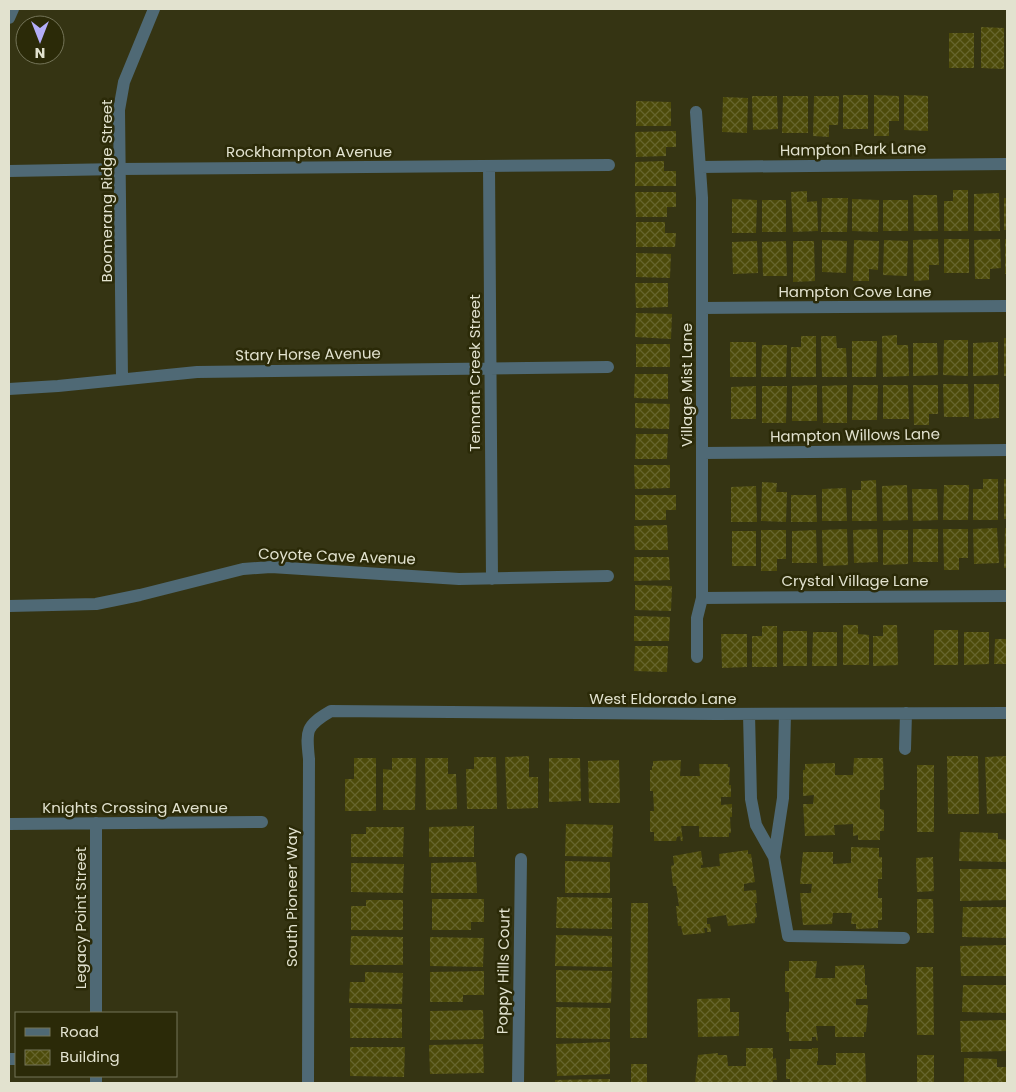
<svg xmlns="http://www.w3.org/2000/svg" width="1016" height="1092" font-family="Poppins,sans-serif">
  <defs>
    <pattern id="building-cross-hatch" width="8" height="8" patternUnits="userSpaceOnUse" patternTransform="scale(1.25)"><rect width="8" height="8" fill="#4d4b0a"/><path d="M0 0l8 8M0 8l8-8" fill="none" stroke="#66652d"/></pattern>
  </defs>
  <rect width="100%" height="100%" fill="#353413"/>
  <path fill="url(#building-cross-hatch)" d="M981 27 1004 28V69L981 68Z
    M949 33H974V68H949Z
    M843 95H868V129H843Z
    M874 95 899 96V121H889V136H874Z
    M904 95 928 96V131L904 130Z
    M752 96H777L778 129 753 130Z
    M783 96H808V133H782Z
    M814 96H839L838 125H829V137L813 136Z
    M723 97 748 98 747 133 722 132Z
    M636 101 671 102V126H636Z
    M676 131V147H666V156L636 157 635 132Z
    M664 161V171H676V186H635V162Z
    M953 190H968V231H944V201H953Z
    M807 191V202L817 201 818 231 793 232 791 192Z
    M635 192H676V207H667V217H636Z
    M999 193 1000 231H974V194Z
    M913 195H937L938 231H914Z
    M822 198H848L847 232H821Z
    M1004 198H1007V230H1004Z
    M732 199 757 200 756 233H732Z
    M852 199 879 200 878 232 852 231Z
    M762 200H786V232H762Z
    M883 200H908V231H883Z
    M636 222H665V233H676L675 247H636Z
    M938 239 939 265H929V280L914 281 913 240Z
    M944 239H969V273H944Z
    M1000 239 1001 268 990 269V279H975L974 240Z
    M1005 239H1007V274H1005Z
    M822 240 847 241 846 273 822 272Z
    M854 240 879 241 878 270 869 269V281H853Z
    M884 240 908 241 907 276 883 275Z
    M757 241 758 273 733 274 732 242Z
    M786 241 787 276H763L762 242Z
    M793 241H814L815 281 793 282Z
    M636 253 671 254 670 278 636 277Z
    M635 283H668V307L636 308Z
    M636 313 672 314 671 339 635 337Z
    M897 335V345H908L909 376 883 377 882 336Z
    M801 336H816V377H791V347H801Z
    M821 336H836L837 348H846L847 377H822Z
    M1004 338H1007V376H1004Z
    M944 340H968V376L943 375Z
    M852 341H877L876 377H852Z
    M730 342H756V377H730Z
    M998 342V375L973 376V343Z
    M913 343H937L938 375 913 376Z
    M636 344H670V367H636Z
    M762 345H787L786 377H761Z
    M635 374H668V399L634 398Z
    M943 384H968L969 417H944Z
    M974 384H999V418L974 419Z
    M817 385V421H792V386Z
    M847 385V423H823L822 386Z
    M853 385H878L877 420H852Z
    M883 385H908L909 419H883Z
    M913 385H938V414H929V425H914Z
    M756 386V419H731V387Z
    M762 386H787L786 423H762Z
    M635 403 670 404 669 429 635 428Z
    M636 434H668L667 459H635Z
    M634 465H670V488L635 489Z
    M983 479H998V520H973V489H983Z
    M1004 479H1007V519H1004Z
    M876 480 877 521H852V490H861V481Z
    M762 482 777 483 776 492H787L786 522 761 521Z
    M907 485 908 520 883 521 882 486Z
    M944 485H969L968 520H943Z
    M756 486 757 522H731V487Z
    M846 488 847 521H822V489Z
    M912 489H937L938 520 913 521Z
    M635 495H676V510H666V520H635Z
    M791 495H816L817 522H791Z
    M667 525 668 550H635L634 526Z
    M997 528 999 563 974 564 973 529Z
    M1005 528H1007V568H1004Z
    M847 529 848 565 823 566 822 530Z
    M877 529 878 562 854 563 853 530Z
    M913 529H938V562H913Z
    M943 529H968V558H959V570H944Z
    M761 530H786V559H777V571H761Z
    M816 530 817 563H792V531Z
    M883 530H908V564L883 565Z
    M732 531H756V566H732Z
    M634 557H669L670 580 634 581Z
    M635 585 672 586 671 611 635 610Z
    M634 616 670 617 669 641H634Z
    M843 625H858V634L869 635V665H843Z
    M883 625H897L898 665 873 666V636H883Z
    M762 626H777V667H752V636H762Z
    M934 630H958V665H934Z
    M783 631H807V666H783Z
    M813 632H837V666H812Z
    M964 632H989V664L964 665Z
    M721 634H747V667L722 668Z
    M995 639H1007V664H994Z
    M635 646H668L667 672 634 671Z
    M529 756V777H538V808L507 809 505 757Z
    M947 756H978L979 814H948Z
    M1006 756 1007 813 987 814 985 757Z
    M474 757H496L497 809H467L466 769H474Z
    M354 758H376V811H345V779H354Z
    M392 758H416L415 810H383V769L392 770Z
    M425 758H448V774H456L457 809 426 810Z
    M549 758H580L581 801 549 802Z
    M854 758H883L884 790H880V809L884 810V831H880V840H858V835L853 836V824L834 825 835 835 805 836 803 804H813L814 795 803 796V770H805V764L835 763V775H853Z
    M619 760 620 803H589L588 761Z
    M681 760 680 776H700L699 764H728V767H730L729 785H731V797H721V805L732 804V817H730L731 833H729V837H699V826H681L683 841H681L680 836 677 837 676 841H654V832H650V811H654L653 791H650V770H652V766H653V761Z
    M917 765H934V832H917Z
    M566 824 613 825 612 857 565 856Z
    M474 826V857H429V827Z
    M366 827H404L403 857H351V834H366Z
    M960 832 998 833V839L1007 840V862L959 861Z
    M851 847 879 848V857H882V879H878V898H882V920H878V928L856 929V924H851L852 913H833L832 924 803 925 800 893H811L812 884H800L803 852H833V864L851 863Z
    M748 850V854H751L755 882 744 884V891L756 890 757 903H755L757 917 755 918V923L728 926 726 915 707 918V924H710L711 932H707V928H704L705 933 683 935 681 926H678L676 906H679L676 886H673L671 866 674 865 673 856 701 851 703 865H701V868L720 866 719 854Z
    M933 857 934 891 917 892 916 858Z
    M565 861 610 862V893H565Z
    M476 862 477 893H431V863Z
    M351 863 404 864 403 893 351 892Z
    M960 869H1007V900L960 901Z
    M557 897 612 898V929L556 928Z
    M432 899H484V922H471V930H432Z
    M917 899H933L934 933H917Z
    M366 900H403V930H351V906H366Z
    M631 903H648L647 1038H630Z
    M963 907H1006L1007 938 962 937Z
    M556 935 612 936V967L555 966Z
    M351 936 403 937V965H350Z
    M430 937 484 938 483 967 430 966Z
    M1007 945V976H961L960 946Z
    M789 961H817L815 978H835V966L864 965V969H865V985H867V999H856V1005H868L866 1032H864V1037H835V1026H816L818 1041 816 1040V1037H812V1041H789V1032H786V1012H789V992H785V971H789Z
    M916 967H933L934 1035H917Z
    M556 970 612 971 611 1003 556 1002Z
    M484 971V995H463V1002H430V972Z
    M365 972 403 973 402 1004 349 1003 350 982H365Z
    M963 985H1007V1013L962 1012Z
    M730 998V1012H739V1036L698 1037 697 999Z
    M556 1007 610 1008V1039L556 1038Z
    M350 1008 402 1009V1038H350Z
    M483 1010 484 1039 430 1040V1011Z
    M1007 1020V1051L961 1052 960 1021Z
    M610 1042V1074L557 1076 556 1044Z
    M483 1044 484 1073 430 1074 429 1045Z
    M350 1047H405L404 1077 350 1076Z
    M746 1048H773V1059L776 1058 777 1080H773V1083H695L698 1055 718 1053V1055H727L728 1066H746Z
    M812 1048H818V1061H817V1065H836V1053H865L866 1083H790V1079H786V1059H790V1049H812Z
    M917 1055H934V1083H917Z
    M964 1058 997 1059V1067H1007V1083H964Z
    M631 1064H647V1083H631Z
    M610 1079V1083H555V1080Z"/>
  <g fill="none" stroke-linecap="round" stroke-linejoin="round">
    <path stroke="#4f6975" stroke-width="12" d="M9 18 13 9
      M696 112 702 198V598L697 618V657
      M489 166 492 579
      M700 167 1007 164
      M9 171 120 169 609 165
      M702 308 1007 306
      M122 379 119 110 124 82 154 9
      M9 389 58 386 197 372 608 367
      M702 453 1007 450
      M702 598 1007 596
      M9 606 96 604 140 595 243 569 271 567 459 579 608 576
      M749 714 751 799 756 825 774 857 788 936 904 938
      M905 749 906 713
      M96 823V1013
      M9 824 262 822
      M774 857 783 798 785 714
      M9 1059H16
      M96 1076V1083
      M308 1083 309 759C306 731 305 726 331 711L717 714 1007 713
      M518 1083 521 859"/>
  </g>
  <g text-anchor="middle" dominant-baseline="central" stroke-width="5" stroke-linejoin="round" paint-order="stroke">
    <g font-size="15" fill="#e2e2cf" stroke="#2b2a08">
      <text transform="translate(853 149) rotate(-1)">Hampton Park Lane</text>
      <text x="309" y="151">Rockhampton Avenue</text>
      <text transform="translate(106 191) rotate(-90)">Boomerang Ridge Street</text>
      <text x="855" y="291">Hampton Cove Lane</text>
      <text transform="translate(308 354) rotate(-1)">Stary Horse Avenue</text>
      <text transform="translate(474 373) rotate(-90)">Tennant Creek Street</text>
      <text transform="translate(686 385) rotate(-90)">Village Mist Lane</text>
      <text transform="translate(855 435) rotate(-1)">Hampton Willows Lane</text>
      <text transform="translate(337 556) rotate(2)">Coyote Cave Avenue</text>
      <text x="855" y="580">Crystal Village Lane</text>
      <text x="663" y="698">West Eldorado Lane</text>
      <text x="135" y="807">Knights Crossing Avenue</text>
      <text transform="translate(291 897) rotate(-90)">South Pioneer Way</text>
      <text transform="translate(80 918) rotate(-90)">Legacy Point Street</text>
      <text transform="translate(503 971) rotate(-89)">Poppy Hills Court</text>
    </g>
  </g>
  <rect width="1016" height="1092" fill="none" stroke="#e2e2cf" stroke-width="20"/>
  <rect x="15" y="1012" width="162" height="65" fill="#2b2a08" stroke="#747458"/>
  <rect x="25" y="1028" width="25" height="8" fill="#4f6975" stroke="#747458"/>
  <text x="60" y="1037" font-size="15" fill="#e2e2cf">Road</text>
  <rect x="25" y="1050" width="25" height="15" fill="url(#building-cross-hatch)" stroke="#747458"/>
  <text x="60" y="1062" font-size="15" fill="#e2e2cf">Building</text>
  <g transform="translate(40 40) rotate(180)"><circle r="24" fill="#2b2a08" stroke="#747458"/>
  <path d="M0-4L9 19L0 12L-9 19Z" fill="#b3adf9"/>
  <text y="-8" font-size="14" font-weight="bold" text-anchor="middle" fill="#e2e2cf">N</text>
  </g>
</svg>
